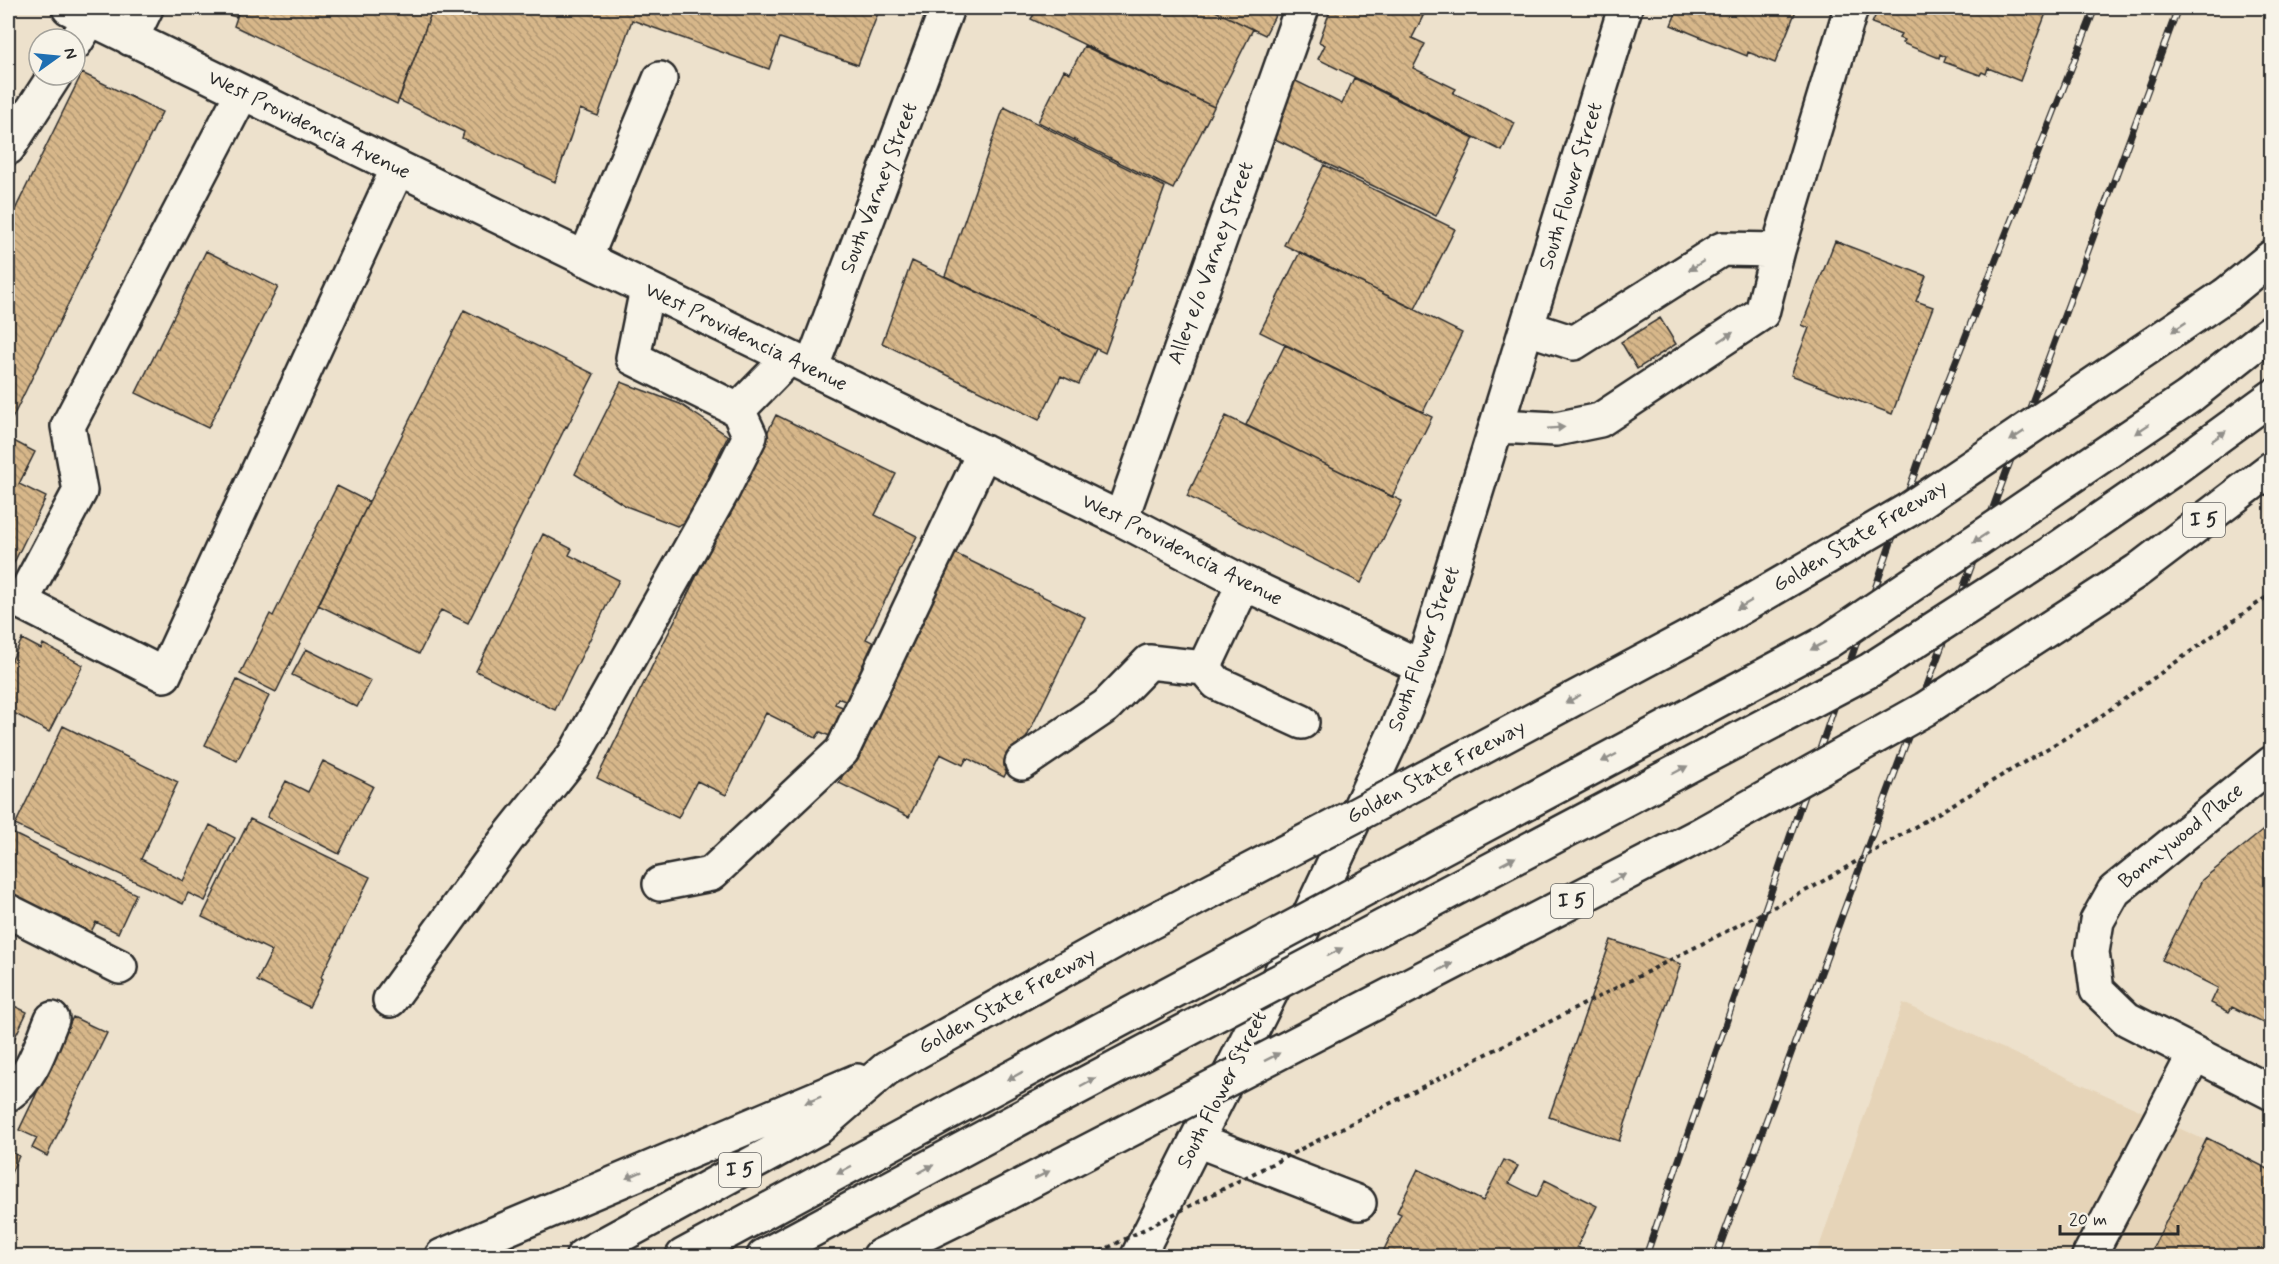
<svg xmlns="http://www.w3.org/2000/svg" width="2279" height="1264" font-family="Mynerve,sans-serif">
  <defs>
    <pattern id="building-back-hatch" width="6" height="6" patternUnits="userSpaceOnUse" patternTransform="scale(1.5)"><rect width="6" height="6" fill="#d7b78a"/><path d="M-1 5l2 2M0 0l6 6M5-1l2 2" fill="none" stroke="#af9571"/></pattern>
  </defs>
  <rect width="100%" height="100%" fill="#ede1cc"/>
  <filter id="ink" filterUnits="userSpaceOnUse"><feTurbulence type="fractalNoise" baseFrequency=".0167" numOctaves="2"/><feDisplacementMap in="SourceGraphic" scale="12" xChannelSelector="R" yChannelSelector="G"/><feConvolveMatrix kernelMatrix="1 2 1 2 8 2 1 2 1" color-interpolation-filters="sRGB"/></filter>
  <g filter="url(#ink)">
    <path fill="#e6d4b8" d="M1903 1003 2271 1170V1256H1816Z"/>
    <path fill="url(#building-back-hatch)" stroke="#2b2b2b" stroke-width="1.5" d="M206 8H240L236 17Z
      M240 8H433L397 104 234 26Z
      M433 8H880L858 65 780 38 769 69 632 20 598 116 580 109 555 182 462 138 464 132 399 100Z
      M1038 8H1209L1253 29 1214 107 1031 19Z
      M1209 8H1279L1265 35Z
      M1331 8H1405L1423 16 1412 38 1425 44 1413 68 1456 89 1453 93 1515 123 1502 151 1318 59 1325 45 1319 42Z
      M1405 8H1427L1423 16Z
      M1678 8H1797L1775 63 1748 52 1747 56 1671 25Z
      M1879 8H2048L2020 81 1988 68 1986 74 1982 72 1980 75 1944 62 1946 57 1940 54 1939 58 1902 43 1904 40 1899 38 1901 34 1872 23Z
      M1084 46 1214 107 1173 189 1038 122 1064 70 1070 73Z
      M82 73 162 112 8 427V224Z
      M1354 78 1474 138 1436 216 1273 138 1294 80 1342 104Z
      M1004 107 1165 187 1105 353 945 276Z
      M1324 165 1455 229 1415 309 1284 245Z
      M1835 241 1926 276 1916 301 1933 307 1892 414 1791 375 1809 328 1802 325Z
      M206 251 278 287 208 428 136 393Z
      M1300 252 1462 333 1423 412 1260 332Z
      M912 261 1096 349 1079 384 1061 376 1039 420 882 343Z
      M464 310 594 374 567 427 566 426 468 623 441 610 419 654 318 605Z
      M1660 318 1676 344 1637 369 1621 342Z
      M1285 345 1432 417 1392 497 1246 425Z
      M621 382 680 404 728 436 686 522 677 526 626 506 575 474Z
      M776 415 896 474 875 515 917 536 866 639 878 645 849 703 838 698 835 704 845 708 830 736 820 732 816 738 766 713 726 795 697 781 678 818 597 778Z
      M1226 416 1402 501 1361 583 1187 496Z
      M8 438 35 452 19 484 46 497 8 575Z
      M337 486 369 502 276 692 240 674 270 614 273 616Z
      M543 534 572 549 569 555 619 580 555 710 476 671Z
      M952 552 1085 617 1019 753 1017 752 1004 777 967 758 963 765 940 754 909 817 839 783Z
      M22 639 41 649 43 644 83 665 49 732 8 710V668Z
      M306 649 371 681 357 707 292 675Z
      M237 680 269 696 237 761 205 745Z
      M63 726 178 782 141 859 183 881 210 825 235 838 205 901 188 893 183 904 15 825Z
      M323 761 373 786 339 854 267 817 286 781 308 792Z
      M250 819 370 877 321 977 323 979 309 1007 257 981 272 951 202 917Z
      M2272 823V1027L2232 1007 2229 1012 2211 1003 2218 988 2162 960 2202 880Z
      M8 831 136 894 118 933 96 922 88 938 8 898Z
      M1611 940 1681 964 1619 1141 1549 1117Z
      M8 1003 27 1012 8 1052Z
      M73 1017 107 1033 47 1156 32 1148 37 1138 19 1130Z
      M2207 1138 2272 1171V1256H2149Z
      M8 1150 19 1156 8 1179Z
      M1504 1160 1518 1166 1509 1183 1537 1197 1545 1180 1597 1206 1577 1247 1596 1256H1381L1401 1214 1397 1212 1418 1169 1483 1201Z"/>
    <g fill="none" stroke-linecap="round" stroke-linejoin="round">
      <defs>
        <path id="minor" d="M69 8 984 452 1121 519 1244 583 1422 667
          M131 39 146 8
          M75 43 91 18
          M242 93 68 426 80 491 21 602 164 675 398 168
          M8 148 55 75
          M1778 250 1851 8
          M585 259 660 79
          M647 289 633 358 738 410 789 358
          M811 369 947 8
          M1498 426 1556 429 1600 420 1762 313 1778 250 1722 249 1574 343 1528 328
          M1121 519 1302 8
          M1244 583 1204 668 1217 683 1302 722
          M1022 763 1106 706 1149 662 1204 668
          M2272 763 2114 891 2097 921 2092 952 2097 990 2127 1019 2272 1093
          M660 884 711 874 842 751 984 452
          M8 911 120 967
          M390 1000 507 839 575 754 722 492 750 436 738 410
          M8 1094C33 1077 41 1045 52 1019
          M1197 1140 1359 1203
          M1138 1256 1300 935 1398 726 1422 667 1625 8
          M2089 1256 2194 1055"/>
        <path id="highway" d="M2227 294 2272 257
          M2190 396 2272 331
          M2172 470 2272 397
          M2137 571 2272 468
          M442 1256 857 1081
          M583 1256 819 1127 886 1069 1122 937
          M683 1256 1067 1048
          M764 1256 1037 1109
          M880 1256 990 1202"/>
      </defs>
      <use href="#minor" stroke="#2b2b2b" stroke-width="38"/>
      <use href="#highway" stroke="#2b2b2b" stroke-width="38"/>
      <path stroke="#2b2b2b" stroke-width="4" stroke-dasharray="4.5 4.5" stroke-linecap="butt" d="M2094 721 2272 593"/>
      <use href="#minor" stroke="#f7f3e8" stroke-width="33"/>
      <use href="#highway" stroke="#f7f3e8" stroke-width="33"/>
      <defs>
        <path id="rail" d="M1646 1256 1935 414 2095 8
          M1716 1256 2178 8"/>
      </defs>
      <use href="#rail" stroke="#2b2b2b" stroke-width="7"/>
      <use href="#rail" stroke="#f7f3e8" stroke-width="4.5" stroke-dasharray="14" stroke-linecap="butt"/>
      <defs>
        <path id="highway-bridge" d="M1122 937 1356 815 1693 635 1908 510 2227 294
          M1067 1048 1827 642 2190 396
          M1037 1109 1870 670 2050 554 2172 470
          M990 1202 1698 836 1925 709 2137 571"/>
      </defs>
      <use href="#highway-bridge" stroke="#2b2b2b" stroke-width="38" stroke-linecap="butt"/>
      <path stroke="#2b2b2b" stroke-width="4" stroke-dasharray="4.5 4.5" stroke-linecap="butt" d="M1092 1256 1813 887 2094 721"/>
      <use href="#highway-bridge" stroke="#f7f3e8" stroke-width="33"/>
    </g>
    <defs><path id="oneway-solid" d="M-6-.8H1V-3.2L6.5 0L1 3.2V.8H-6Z" transform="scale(1.5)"/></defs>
    <g fill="#918f8a">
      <use href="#oneway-solid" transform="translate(1696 266) rotate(147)"/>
      <use href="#oneway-solid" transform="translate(2179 327) rotate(146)"/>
      <use href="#oneway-solid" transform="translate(1726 337) rotate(-33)"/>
      <use href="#oneway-solid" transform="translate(1556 428) rotate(-4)"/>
      <use href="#oneway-solid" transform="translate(2142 429) rotate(146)"/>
      <use href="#oneway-solid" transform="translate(2017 436) rotate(146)"/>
      <use href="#oneway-solid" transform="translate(2219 436) rotate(-36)"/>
      <use href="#oneway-solid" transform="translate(1980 538) rotate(146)"/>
      <use href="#oneway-solid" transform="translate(1744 605) rotate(150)"/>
      <use href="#oneway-solid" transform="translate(1818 646) rotate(152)"/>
      <use href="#oneway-solid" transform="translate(1573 699) rotate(152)"/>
      <use href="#oneway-solid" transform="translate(1609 758) rotate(152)"/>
      <use href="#oneway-solid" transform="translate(1680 770) rotate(-28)"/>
      <use href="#oneway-solid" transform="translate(1508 861) rotate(-28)"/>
      <use href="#oneway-solid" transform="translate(1618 878) rotate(-27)"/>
      <use href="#oneway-solid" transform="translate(1335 952) rotate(-28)"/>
      <use href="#oneway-solid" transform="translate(1445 967) rotate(-27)"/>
      <use href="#oneway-solid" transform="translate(1272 1057) rotate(-27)"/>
      <use href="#oneway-solid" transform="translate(1015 1076) rotate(151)"/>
      <use href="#oneway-solid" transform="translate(1088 1082) rotate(-28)"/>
      <use href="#oneway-solid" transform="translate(813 1100) rotate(157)"/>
      <use href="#oneway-solid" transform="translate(926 1169) rotate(-28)"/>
      <use href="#oneway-solid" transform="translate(844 1170) rotate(152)"/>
      <use href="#oneway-solid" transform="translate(634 1175) rotate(157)"/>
      <use href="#oneway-solid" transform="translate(1042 1175) rotate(-27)"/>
    </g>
  </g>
  <g text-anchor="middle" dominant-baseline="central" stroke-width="6" stroke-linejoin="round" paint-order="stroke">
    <g fill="#f7f3e8" stroke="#686764" stroke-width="1.5">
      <rect x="2183" y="503" width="42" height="34" rx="4.5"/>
      <rect x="1551" y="884" width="42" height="34" rx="4.5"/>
      <rect x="719" y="1153" width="42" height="34" rx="4.5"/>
    </g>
    <g font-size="20" font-weight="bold" fill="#2b2b2b">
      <text x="2204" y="520">I 5</text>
      <text x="1572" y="901">I 5</text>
      <text x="740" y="1170">I 5</text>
    </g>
    <g font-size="21" fill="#2b2b2b" stroke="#f7f3e8">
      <text transform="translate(309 125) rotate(26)">West Providencia Avenue</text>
      <text transform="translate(1571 186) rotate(-73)">South Flower Street</text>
      <text transform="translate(879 188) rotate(-69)">South Varney Street</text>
      <text transform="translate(1211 263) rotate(-70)">Alley e/o Varney Street</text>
      <text transform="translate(746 337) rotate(26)">West Providencia Avenue</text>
      <text transform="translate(1860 536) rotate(-31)">Golden State Freeway</text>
      <text transform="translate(1182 550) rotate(27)">West Providencia Avenue</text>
      <text transform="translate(1424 649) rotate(-70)">South Flower Street</text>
      <text transform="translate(1436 772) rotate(-28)">Golden State Freeway</text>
      <text transform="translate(2181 836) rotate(-39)">Bonnywood Place</text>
      <text transform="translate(1007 1001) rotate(-29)">Golden State Freeway</text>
      <text transform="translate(1222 1090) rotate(-63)">South Flower Street</text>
    </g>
  </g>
  <rect width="2279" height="1264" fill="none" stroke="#f7f3e8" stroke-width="30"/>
  <rect x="15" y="15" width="2249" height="1234" fill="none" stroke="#2b2b2b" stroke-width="2" filter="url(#ink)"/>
  <g transform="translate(57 57) rotate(75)"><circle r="28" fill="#f7f3e8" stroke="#a5a39c" stroke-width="1.5"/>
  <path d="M0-4.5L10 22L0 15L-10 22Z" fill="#1f6fb2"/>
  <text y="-9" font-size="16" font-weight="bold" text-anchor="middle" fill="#2b2b2b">N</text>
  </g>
  <path d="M2060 1225v9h118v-9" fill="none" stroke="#2b2b2b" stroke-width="3"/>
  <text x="2069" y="1225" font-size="18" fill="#2b2b2b" stroke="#f7f3e8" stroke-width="4.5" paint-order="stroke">20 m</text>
</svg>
